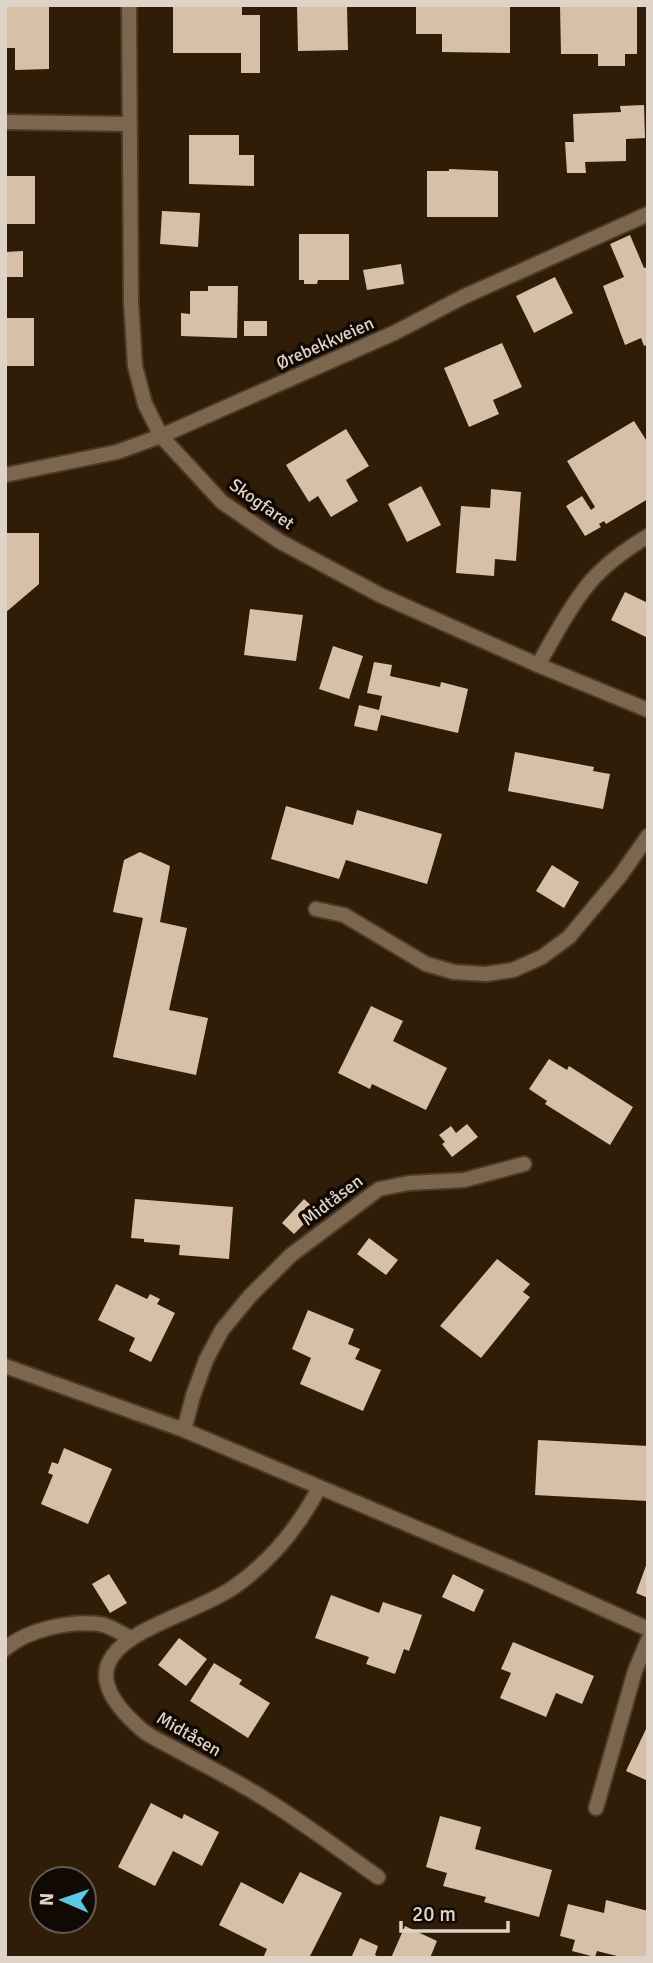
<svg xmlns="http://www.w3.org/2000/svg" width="653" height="1963" font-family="Signika,sans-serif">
  <rect width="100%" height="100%" fill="#2f1d08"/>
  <path fill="#d7c0a7" d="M5 5H49V69L15 70V48H5Z
    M173 5H242V15H260V73H241V53H173Z
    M297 5H347L348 50 298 51Z
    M416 5H510V53L442 52V34H416Z
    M560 5H637V54H625V66H598V54H561Z
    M644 105 645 138 626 139V161L585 162 586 173H567L565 142H574L573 114 621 112 620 106Z
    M189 135H239V155H254V186L189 184Z
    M449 169 498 171V217H427V171H449Z
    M5 176H35V224H5Z
    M162 211 200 213 198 247 160 244Z
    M299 234H349V280H318L317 284H304V280H299Z
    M630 235 644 268 648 267V344L644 346 641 338 625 345 603 286 624 277 610 244Z
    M23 251V277H5V252Z
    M401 264 404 284 367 290 363 270Z
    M555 277 573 313 534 333 516 296Z
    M208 286H238L237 338 181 336V313L190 314V291H208Z
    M5 318H34V366H5Z
    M244 321H267V336H244Z
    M502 343 522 387 493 400 499 414 469 427 444 368Z
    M634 421 648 443V499L606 524 604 521 599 524 601 527 585 536 566 506 582 496 591 510 595 507 567 461Z
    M346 429 369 466 346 480 358 501 331 517 318 496 309 502 286 465Z
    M421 486 441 525 407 542 388 504Z
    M491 489 521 492 516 561 495 559 494 576 456 573 461 506 490 508Z
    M5 533H39V584L5 613Z
    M625 592 648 603V638L611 620Z
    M250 609 303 615 296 661 244 655Z
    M333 646 363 656 349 699 319 689Z
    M374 662 392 665 390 676 440 687 441 682 468 689 458 733 381 715 377 731 354 726 359 705 379 710 382 696 367 693Z
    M515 752 594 767 593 771 610 774 603 809 508 791Z
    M286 806 353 825 357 810 442 834 427 884 346 860 339 879 271 859Z
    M140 852 170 866 160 922 187 928 169 1010 208 1018 196 1075 113 1057 143 918 113 912 124 860Z
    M552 865 579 882 564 908 536 891Z
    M371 1006 403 1021 393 1041 447 1068 426 1110 372 1084 370 1089 338 1073Z
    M549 1059 567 1070 569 1066 633 1107 610 1145 545 1104 547 1101 529 1089Z
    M467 1124 478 1137 452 1157 442 1144 445 1142 439 1135 451 1126 456 1133Z
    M135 1199 233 1207 229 1259 179 1255 180 1245 144 1242V1239L131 1238Z
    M304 1199 317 1211 294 1234 282 1223Z
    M369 1238 398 1260 386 1275 357 1254Z
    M497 1259 530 1284 523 1292 530 1297 481 1358 440 1326Z
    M116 1284 147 1299 150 1294 160 1299 157 1304 175 1313 151 1362 129 1351 135 1338 98 1320Z
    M308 1310 354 1329 348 1344 360 1349 355 1359 381 1370 363 1411 300 1384 311 1358 292 1349Z
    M538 1440 648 1446V1501L535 1495Z
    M64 1448 112 1469 88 1524 41 1504 53 1475 48 1473 52 1462 58 1464Z
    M647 1563H648V1598L636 1593Z
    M109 1574 127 1603 110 1613 92 1584Z
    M453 1574 484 1590 474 1612 442 1597Z
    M331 1595 379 1613 383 1602 422 1615 409 1651 404 1649 395 1674 366 1664 369 1657 315 1638Z
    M179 1638 207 1659 186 1686 158 1665Z
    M513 1642 594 1676 582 1704 556 1693 546 1717 500 1698 511 1673 501 1669Z
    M214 1663 242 1680 239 1684 270 1703 248 1738 190 1701Z
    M646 1729 648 1730V1781L626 1771Z
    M151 1803 182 1819 184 1814 219 1832 202 1866 173 1851 155 1886 118 1867Z
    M440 1816 481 1827 475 1849 552 1870 539 1917 484 1902 486 1897 443 1886 447 1873 426 1867Z
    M300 1872 342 1893 309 1958H263L267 1949 219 1925 241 1882 283 1904Z
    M606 1900 648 1911V1958H625L597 1951 595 1957 572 1951 575 1940 560 1936 568 1904 604 1913Z
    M405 1926 437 1941 430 1958H391Z
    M360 1938 378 1946 375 1955 381 1958H351Z"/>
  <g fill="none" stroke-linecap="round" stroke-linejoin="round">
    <defs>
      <path id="lane" d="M538 665C554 637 570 606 591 581 607 563 628 548 648 536
        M5 1649C28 1629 69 1621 99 1624 109 1625 121 1633 130 1638
        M596 1808 635 1671 648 1640"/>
      <path id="street" d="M129 5 131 302 135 366 145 404 161 436 222 502 279 541 380 595 538 665 648 710
        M5 122 129 124
        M5 475 117 452 161 436 394 333 463 297 648 214
        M316 909 344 915 426 964 454 972 486 974 513 970 542 957 569 937 620 876 648 836
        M5 1366 184 1430 535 1578 648 1629
        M184 1430 193 1396 206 1360 222 1330 250 1296 291 1255 379 1189 409 1183 464 1180 524 1164
        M319 1488C298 1528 271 1561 234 1587 182 1624 41 1642 141 1729 151 1738 165 1743 177 1750 206 1766 237 1781 265 1799 304 1823 341 1851 378 1877"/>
    </defs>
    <use href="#lane" stroke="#4b3a27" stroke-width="18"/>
    <use href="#street" stroke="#4b3a27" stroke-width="18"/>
    <use href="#lane" stroke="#7c664e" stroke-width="14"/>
    <use href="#street" stroke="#7c664e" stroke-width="14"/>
  </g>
  <g text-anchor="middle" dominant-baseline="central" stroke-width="7" stroke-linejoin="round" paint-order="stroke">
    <g font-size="18" fill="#dfd3c7" stroke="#110903">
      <text transform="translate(325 343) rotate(-24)">Ørebekkveien</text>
      <text transform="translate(262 504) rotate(35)">Skogfaret</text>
      <text transform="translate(332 1200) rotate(-37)">Midtåsen</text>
      <text transform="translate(189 1734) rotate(30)">Midtåsen</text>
    </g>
  </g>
  <rect width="653" height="1963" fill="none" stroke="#dfd3c7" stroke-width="14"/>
  <g transform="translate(63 1900) rotate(272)"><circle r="33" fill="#110903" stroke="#635a51" stroke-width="2"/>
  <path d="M0-5L12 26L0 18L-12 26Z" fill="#5ac8e6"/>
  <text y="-10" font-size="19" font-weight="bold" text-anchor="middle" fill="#dfd3c7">N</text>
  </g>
  <path d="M401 1921v10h107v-10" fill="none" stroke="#dfd3c7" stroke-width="3.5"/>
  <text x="412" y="1921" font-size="21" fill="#dfd3c7" stroke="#110903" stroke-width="5" paint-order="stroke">20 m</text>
</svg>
